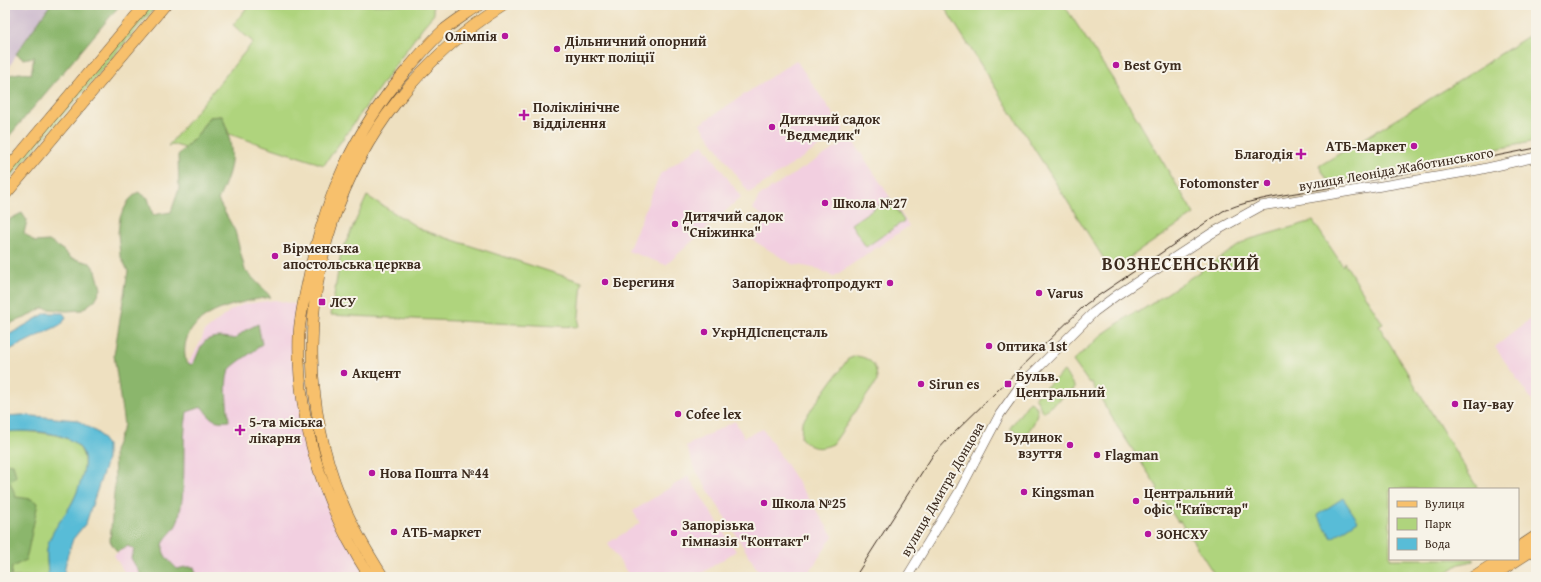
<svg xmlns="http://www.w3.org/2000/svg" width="1541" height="582" font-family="'Gentium Book Plus',serif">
  <rect width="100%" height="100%" fill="#f7f3e8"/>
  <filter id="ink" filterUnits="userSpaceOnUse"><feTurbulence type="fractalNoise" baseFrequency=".025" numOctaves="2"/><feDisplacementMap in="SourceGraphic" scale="8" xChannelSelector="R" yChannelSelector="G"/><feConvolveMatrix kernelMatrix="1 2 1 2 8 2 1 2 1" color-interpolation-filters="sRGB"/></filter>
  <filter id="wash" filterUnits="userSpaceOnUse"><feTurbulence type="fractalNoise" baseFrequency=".012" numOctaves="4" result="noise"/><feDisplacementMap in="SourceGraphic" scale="16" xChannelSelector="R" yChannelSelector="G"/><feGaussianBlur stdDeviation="0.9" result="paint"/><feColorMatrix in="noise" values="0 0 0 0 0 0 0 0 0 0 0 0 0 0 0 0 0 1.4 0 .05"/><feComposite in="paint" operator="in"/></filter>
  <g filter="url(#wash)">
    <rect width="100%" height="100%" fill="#eee0c0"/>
    <path fill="#f2cfe0" d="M796 60 844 130 749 193 700 124Z
      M851 138 909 226 833 277 819 269 792 264 751 239 765 218 753 209 759 196Z
      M703 144 741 197 666 265 628 251 660 174Z
      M275 300 303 306 301 368 321 477 370 577H127L114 555 166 522 173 389 199 345 205 331 231 310 244 304Z
      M1530 319H1536V407L1495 347Z
      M735 421 744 437 763 429 833 536 806 577H762L695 469 686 446Z
      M688 476 736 551 696 577H630L608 543 640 523 633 511Z"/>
    <path fill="#cfbdcf" d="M5 5H50L19 49 5 76Z"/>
    <path fill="#afd47d" stroke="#757f4e" d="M150 5H157L5 184V176Z
      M249 5H432L434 14 422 28 324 165 229 134 222 116 209 117 199 133 185 148 175 145 168 146 253 42 233 25Z
      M943 5H1064L1118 87 1194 214 1111 270Z
      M1536 31V141L1329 183 1319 166 1451 86Z
      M367 196 422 230 582 282 578 327 331 315 341 253Z
      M889 198 904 221 866 247 851 224Z
      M1313 221 1343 266 1344 262 1383 324 1379 326 1478 489H1390V559H1474V561L1459 564 1440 577H1216L1180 521 1178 522 1156 490 1158 488 1117 426 1091 382 1089 383 1073 361 1103 334 1136 311 1137 313 1148 306 1247 240Z
      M856 356C872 358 877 366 877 381L833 444C819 450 811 449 801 438L802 422 848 359Z
      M1064 371 1075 388 1043 412 1035 397Z
      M1030 401 1037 408C1038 418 1032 427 1026 434L1017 433 1010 428Z
      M15 431C67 433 104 439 73 501 65 517 50 531 47 549 46 558 48 568 48 577H5V432Z"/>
    <path fill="#8bb66c" stroke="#637045" d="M50 5H120L5 141V76L19 73 31 74 34 57 23 59 16 54Z
      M222 116C236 152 234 166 218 200L235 231 245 270 271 297C235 302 175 315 186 362L192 365C197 359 198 351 202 345 209 334 225 337 235 339L244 331 258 324 262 344C253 353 242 358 232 367 222 376 228 408 229 421 213 423 210 418 202 407L187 412C181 445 187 479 180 512 179 517 178 523 175 527 171 534 163 538 163 547 162 556 172 563 177 569L185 567H194L197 577H142L131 558 134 550 128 546 117 552 110 541 115 482 114 451 124 425 114 355 128 271 120 255 118 233 120 217 129 200 138 192 148 198 153 215 171 212 179 189 178 155 199 133 209 117Z
      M22 213 27 221 24 233 35 242 49 241 63 250 71 258 90 263 96 271 101 289 95 300 82 310 66 311 42 308 25 318 5 325V229L10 219Z
      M5 463 13 464 16 476 10 482 16 497 31 499 38 503 26 560 12 567 11 577H5Z"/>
    <path fill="#58bcd7" stroke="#4a737a" d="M46 313H63L66 317 62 324 5 352V337Z
      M22 415 77 420 98 433 107 445V459L104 470 86 523 73 539 67 557 64 573 65 577H48C48 568 46 558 47 549 50 530 65 517 73 501 79 489 89 462 82 451 70 430 26 430 5 432V416Z
      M1343 498 1358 521 1332 538 1317 515Z"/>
  </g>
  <g filter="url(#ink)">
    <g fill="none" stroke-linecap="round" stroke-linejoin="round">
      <defs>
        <path id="minor" d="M907 577 959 492 1000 414 1020 386 1094 312 1117 295 1212 233 1261 206 1478 170 1536 157"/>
        <path id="major" d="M5 172 145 5
          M5 195 165 5
          M1518 548 1536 536
          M370 577C324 507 296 419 299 335 300 313 306 292 310 271 326 195 355 131 405 72 418 57 430 42 445 29 456 20 468 13 479 5
          M383 577C367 552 352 527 341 499 268 315 337 109 504 5
          M1473 577 1501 559
          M1491 577 1536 548"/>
      </defs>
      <use href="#minor" stroke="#564536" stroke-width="10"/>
      <use href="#major" stroke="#564536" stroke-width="12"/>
      <use href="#minor" stroke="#fff" stroke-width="9"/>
      <use href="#major" stroke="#f7c06c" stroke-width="11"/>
      <path stroke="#3b2a1e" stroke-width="1" d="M855 577 933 455 949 438 1086 304 1223 211C1258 196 1296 194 1333 187 1401 174 1468 162 1536 148"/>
    </g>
  </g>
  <g fill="#b5179e" stroke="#f7f3e8" stroke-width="1.5">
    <circle cx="505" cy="36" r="4"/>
    <circle cx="557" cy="49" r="4"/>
    <circle cx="1116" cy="65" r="4"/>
    <path d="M522 109h4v4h4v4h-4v4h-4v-4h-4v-4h4z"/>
    <circle cx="772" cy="127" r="4"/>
    <circle cx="1414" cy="146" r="4"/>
    <path d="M1299 148h4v4h4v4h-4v4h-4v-4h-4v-4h4z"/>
    <circle cx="1267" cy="183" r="4"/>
    <circle cx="825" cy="203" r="4"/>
    <circle cx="675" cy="224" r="4"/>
    <circle cx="275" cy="256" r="4"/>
    <circle cx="605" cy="282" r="4"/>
    <circle cx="890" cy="283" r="4"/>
    <circle cx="1039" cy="293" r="4"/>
    <rect x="318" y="298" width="8" height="8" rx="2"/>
    <circle cx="704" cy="332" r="4"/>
    <circle cx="989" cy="346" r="4"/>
    <circle cx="344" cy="373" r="4"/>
    <circle cx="921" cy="384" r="4"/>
    <rect x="1004" y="380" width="8" height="8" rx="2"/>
    <circle cx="1455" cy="404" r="4"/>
    <circle cx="678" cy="414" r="4"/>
    <path d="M238 424h4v4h4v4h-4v4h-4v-4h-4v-4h4z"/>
    <circle cx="1070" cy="445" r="4"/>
    <circle cx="1097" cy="455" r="4"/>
    <circle cx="372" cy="473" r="4"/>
    <circle cx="1024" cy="492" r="4"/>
    <circle cx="1136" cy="501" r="4"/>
    <circle cx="764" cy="503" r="4"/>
    <circle cx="394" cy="532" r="4"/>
    <circle cx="674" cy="533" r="4"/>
    <circle cx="1148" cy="534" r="4"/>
  </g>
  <g text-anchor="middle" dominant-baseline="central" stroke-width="4" stroke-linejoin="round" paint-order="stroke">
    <g font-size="14" font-weight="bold" fill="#3b2a1e" stroke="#f7f3e8" text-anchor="start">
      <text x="497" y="36" text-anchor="end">Олімпія</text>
      <text x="565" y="41">Дільничний опорний<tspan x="565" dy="16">пункт поліції</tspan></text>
      <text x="1124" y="65">Best Gym</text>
      <text x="533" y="107">Поліклінічне<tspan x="533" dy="16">відділення</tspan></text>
      <text x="780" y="119">Дитячий садок<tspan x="780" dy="16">"Ведмедик"</tspan></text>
      <text x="1406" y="146" text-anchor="end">АТБ-Маркет</text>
      <text x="1293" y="154" text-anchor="end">Благодія</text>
      <text x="1259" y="183" text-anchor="end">Fotomonster</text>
      <text x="833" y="203">Школа №27</text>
      <text x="683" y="216">Дитячий садок<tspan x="683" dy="16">"Сніжинка"</tspan></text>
      <text x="283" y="248">Вірменська<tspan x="283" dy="16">апостольська церква</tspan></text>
      <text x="613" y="282">Берегиня</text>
      <text x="882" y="283" text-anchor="end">Запоріжнафтопродукт</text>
      <text x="1047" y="293">Varus</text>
      <text x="330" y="302">ЛСУ</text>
      <text x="712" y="332">УкрНДІспецсталь</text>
      <text x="997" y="346">Оптика 1st</text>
      <text x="352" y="373">Акцент</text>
      <text x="1016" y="376">Бульв.<tspan x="1016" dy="16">Центральний</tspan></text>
      <text x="929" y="384">Sirun es</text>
      <text x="1463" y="404">Пау-вау</text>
      <text x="686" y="414">Cofee lex</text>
      <text x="249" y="422">5-та міська<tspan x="249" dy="16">лікарня</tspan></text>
      <text x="1062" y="437" text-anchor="end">Будинок<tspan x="1062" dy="16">взуття</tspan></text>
      <text x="1105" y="455">Flagman</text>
      <text x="380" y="473">Нова Пошта №44</text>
      <text x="1032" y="492">Kingsman</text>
      <text x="1144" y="493">Центральний<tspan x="1144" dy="16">офіс "Київстар"</tspan></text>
      <text x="772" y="503">Школа №25</text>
      <text x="682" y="525">Запорізька<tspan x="682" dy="16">гімназія "Контакт"</tspan></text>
      <text x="402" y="532">АТБ-маркет</text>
      <text x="1156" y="534">ЗОНСХУ</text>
    </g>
    <g font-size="14" fill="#3b2a1e" stroke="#f7f3e8">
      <text transform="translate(1396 169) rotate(-10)">вулиця Леоніда Жаботинського</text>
      <text transform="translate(942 489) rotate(-60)">вулиця Дмитра Донцова</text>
    </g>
    <g font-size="18" font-weight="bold" letter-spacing="1" fill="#3b2a1e" stroke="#f7f3e8">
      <text x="1181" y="263">ВОЗНЕСЕНСЬКИЙ</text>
    </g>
  </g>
  <rect width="1541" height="582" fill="none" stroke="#f7f3e8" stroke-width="20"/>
  <rect x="1389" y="488" width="130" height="72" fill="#f7f3e8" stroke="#aca397"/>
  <rect x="1397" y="501" width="20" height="6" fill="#f7c06c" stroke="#aca397"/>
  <text x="1425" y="508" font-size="12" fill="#3b2a1e">Вулиця</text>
  <rect x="1397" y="518" width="20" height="12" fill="#afd47d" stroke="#aca397"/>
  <text x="1425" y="528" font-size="12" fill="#3b2a1e">Парк</text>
  <rect x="1397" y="538" width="20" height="12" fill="#58bcd7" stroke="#aca397"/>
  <text x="1425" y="548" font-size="12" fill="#3b2a1e">Вода</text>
</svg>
